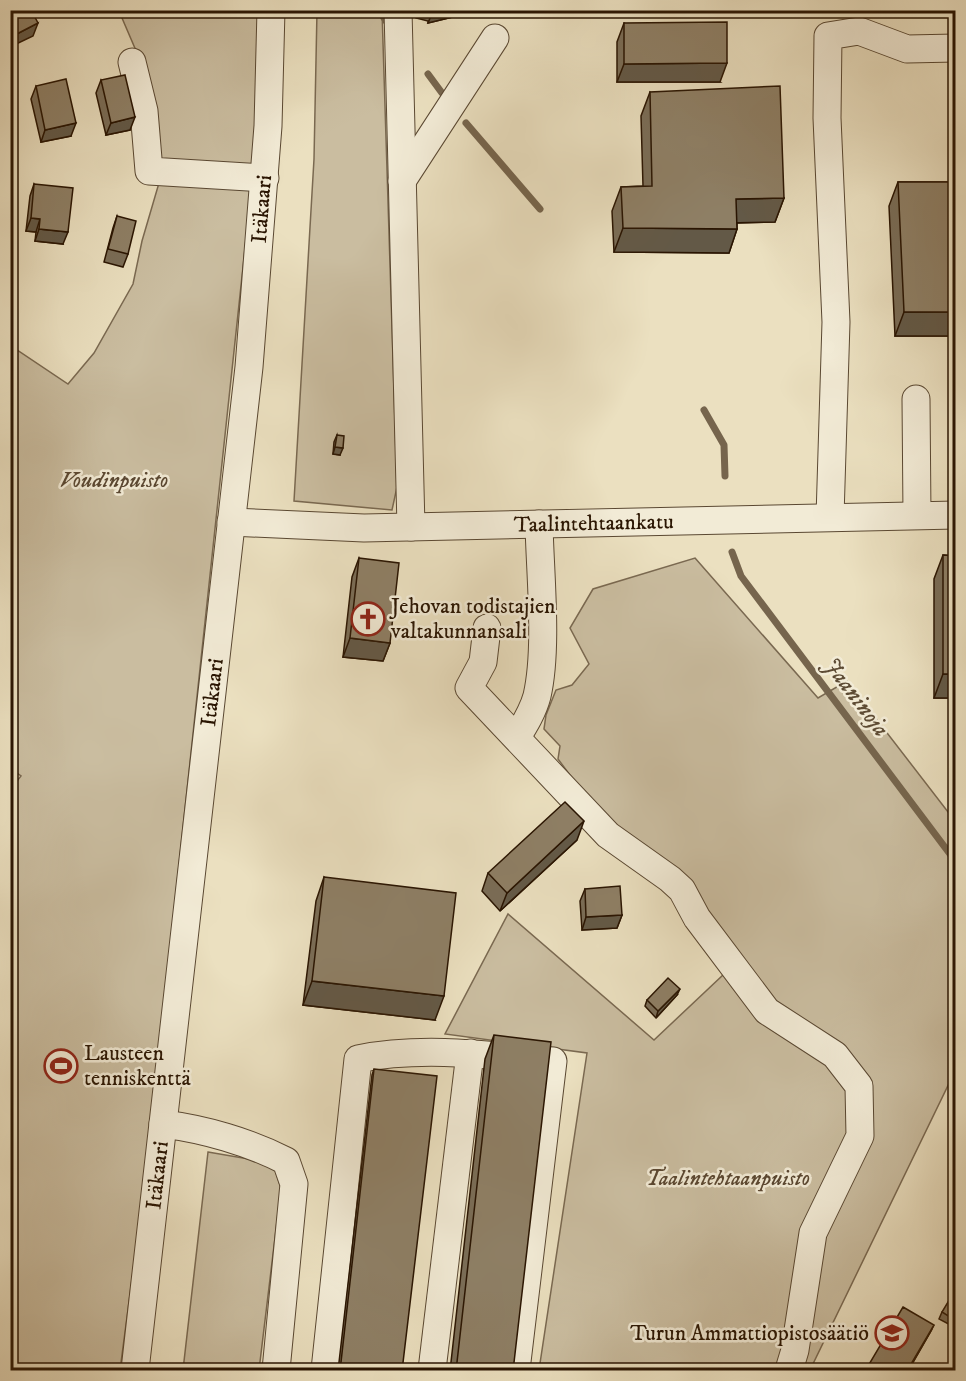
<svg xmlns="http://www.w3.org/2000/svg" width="966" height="1381" font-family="'IM FELL DW Pica',serif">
  <rect width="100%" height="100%" fill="#ebe0c0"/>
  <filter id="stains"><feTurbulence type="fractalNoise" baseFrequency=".00333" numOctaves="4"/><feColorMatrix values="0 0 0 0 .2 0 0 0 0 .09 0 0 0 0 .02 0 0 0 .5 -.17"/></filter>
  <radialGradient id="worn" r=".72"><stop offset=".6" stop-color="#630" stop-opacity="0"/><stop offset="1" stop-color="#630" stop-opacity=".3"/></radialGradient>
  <path fill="#cabda0" stroke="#7a6951" stroke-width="1.5" d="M119 11H259L255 155 146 1173 120 1370H11L10 790 21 776 10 768 11 346 68 384 94 353 133 284 142 241 159 183 158 156 140 60Z
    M317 11H382L397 487 392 510 294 501 314 159Z
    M695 558 818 698 847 681 955 821V1071L810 1370H539L587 1053 445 1034 508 914 654 1040 741 958 605 822 558 759 560 746 544 729 546 715 556 690 572 685 589 664 570 628 593 589Z
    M208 1152 266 1162 275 1170 281 1188 259 1370H183Z"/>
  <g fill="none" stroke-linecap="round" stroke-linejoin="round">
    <path stroke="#76654d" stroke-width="7" d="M379 10 388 24
      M428 74 442 93
      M466 123 540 209
      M704 410 724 445 725 476
      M732 552 741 576 956 862"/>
    <defs>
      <g id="minor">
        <path d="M398 10 411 527"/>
        <path d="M132 62 144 111 149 171 265 178"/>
        <path d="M402 181 495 38"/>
        <path d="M916 399 917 515"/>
        <path d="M830 517 836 322 827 118 828 36 859 31 907 49 956 48"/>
        <path id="s1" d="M231 522 364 528 956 515"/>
        <path d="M487 628 483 662 469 688 608 835 670 879 682 890 697 918 767 1011 835 1055 859 1086 860 1136 813 1233 795 1350 789 1370"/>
        <path d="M517 737C525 724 533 711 537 696 548 648 540 574 539 524"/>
        <path d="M163 1124C204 1129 249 1142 286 1161L294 1184 276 1370"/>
        <path id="s2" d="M135 1370 249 367 268 126 271 10"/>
        <path d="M325 1370 358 1059C421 1046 489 1055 553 1061L516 1370"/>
        <path d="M432 1370 470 1053"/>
      </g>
    </defs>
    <use href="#minor" stroke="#5a4832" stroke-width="29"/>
    <use href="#minor" stroke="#f2ebd6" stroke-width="27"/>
  </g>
  <path fill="#7a6d57" stroke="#2a1502" stroke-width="1.5" d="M416 10H473L469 13 428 23V21L416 18Z
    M624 23 720 82H617V42Z
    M101 80 130 130 106 135 96 93Z
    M36 86 71 136 41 142 31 99Z
    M650 92 784 198 775 222 737 223V229L729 253 614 252 612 211 621 187 643 186 641 116Z
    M898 182H956V336H895L889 206Z
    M34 184 63 244 35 241 36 232 26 231 30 196Z
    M117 216 128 254 123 267 104 262 113 228Z
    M337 435 340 455 333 454 334 442Z
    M943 555 956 556V698H934V579Z
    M359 558 390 643 383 661 343 657 352 577Z
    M577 840 500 911 482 891 488 873Z
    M324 877 435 1020 303 1005 316 901Z
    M585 889 622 915 617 928 582 930 580 901Z
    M677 995 656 1018 645 1006 647 1000Z
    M494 1035 513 1371H450L485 1059Z
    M374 1069 402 1371H338L372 1075Z
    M956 1300V1328L939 1319 942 1312Z
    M931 1331 908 1371H866L868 1366Z"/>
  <path fill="#635947" stroke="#2a1502" stroke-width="1.5" d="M473 10 469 13 428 23 433 11Z
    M38 23 33 36 10 47 11 37Z
    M727 63 720 82H617L624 64Z
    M135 117 130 130 106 135 111 123Z
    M76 123 71 136 41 142 45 130Z
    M784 198 775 222 727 223 736 199Z
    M31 218 40 219 36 232 26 231Z
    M623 228 737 229 729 253 614 252Z
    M39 229 68 232 63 244 35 241Z
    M904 312H956V336H895Z
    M335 447 343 448 340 455 333 454Z
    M350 638 390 643 383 661 343 657Z
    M943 674H956V698H934Z
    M584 821 577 840 500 911 507 893Z
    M622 915 617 928 582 930 586 917Z
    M312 981 444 996 435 1020 303 1005Z
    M680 989 677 995 656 1018 658 1011Z
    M934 1325 931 1331 908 1371H907Z"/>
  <path fill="#8e7f65" stroke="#2a1502" stroke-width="1.5" d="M10 10H31L38 23 11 37Z
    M727 22V63L624 64V23Z
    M125 75 135 117 111 123 101 80Z
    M66 79 76 123 45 130 36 86Z
    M780 86 784 198 736 199 737 229 623 228 621 187 652 186 650 92Z
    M898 182H956V312H904Z
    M34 184 73 188 68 232 39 229 40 219 31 218Z
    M117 216 136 221 128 254 108 249Z
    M337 435 344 436 343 448 335 447Z
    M943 555 956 556V674H943Z
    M359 558 399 563 390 643 350 638Z
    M565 802 584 821 507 893 488 873Z
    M324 877 456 893 444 996 312 981Z
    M620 886 622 915 586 917 585 889Z
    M668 978 680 989 658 1011 647 1000Z
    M494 1035 551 1042 513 1371H456Z
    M374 1069 437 1076 402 1371H340Z
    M951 1297 956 1300V1321L942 1312Z
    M903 1307 934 1325 907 1371H875L868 1366Z"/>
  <defs>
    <symbol id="church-ring" viewBox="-11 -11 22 22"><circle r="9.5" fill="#f2ebd6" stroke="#8f2418" stroke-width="1.5"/><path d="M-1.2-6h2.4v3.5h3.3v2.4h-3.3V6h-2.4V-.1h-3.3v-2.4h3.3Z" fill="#8f2418"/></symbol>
    <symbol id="stadium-ring" viewBox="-11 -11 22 22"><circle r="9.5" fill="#f2ebd6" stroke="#8f2418" stroke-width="1.5"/><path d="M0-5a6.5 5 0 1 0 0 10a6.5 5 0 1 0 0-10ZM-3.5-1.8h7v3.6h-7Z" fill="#8f2418"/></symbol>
    <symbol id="school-ring" viewBox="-11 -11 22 22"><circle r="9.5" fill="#f2ebd6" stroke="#8f2418" stroke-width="1.5"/><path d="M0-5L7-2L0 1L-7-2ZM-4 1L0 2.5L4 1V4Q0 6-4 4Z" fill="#8f2418"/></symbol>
  </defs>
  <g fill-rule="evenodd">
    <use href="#church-ring" x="349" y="600" width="38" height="38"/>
    <use href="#stadium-ring" x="42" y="1047" width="38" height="38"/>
    <use href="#school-ring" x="873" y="1314" width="38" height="38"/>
  </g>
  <g text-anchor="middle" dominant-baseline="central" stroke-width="5" stroke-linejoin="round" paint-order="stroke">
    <g font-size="22" fill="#2a1502" stroke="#f2ebd6">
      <text stroke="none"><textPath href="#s2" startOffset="1168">Itäkaari</textPath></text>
      <text stroke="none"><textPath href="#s1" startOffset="363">Taalintehtaankatu</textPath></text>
      <text stroke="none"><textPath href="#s2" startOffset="682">Itäkaari</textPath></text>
      <text stroke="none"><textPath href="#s2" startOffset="196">Itäkaari</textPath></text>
    </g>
    <g font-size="22" font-style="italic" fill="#5a4731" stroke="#f2ebd6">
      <text x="114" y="480">Voudinpuisto</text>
      <text x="728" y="1178">Taalintehtaanpuisto</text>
    </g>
    <g font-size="22" fill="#2a1502" stroke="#f2ebd6" text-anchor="start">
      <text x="391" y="606">Jehovan todistajien<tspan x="391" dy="25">valtakunnansali</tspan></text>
      <text x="84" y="1053">Lausteen<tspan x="84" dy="25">tenniskenttä</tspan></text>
      <text x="869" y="1333" text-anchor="end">Turun Ammattiopistosäätiö</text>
    </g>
    <g font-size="24" font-style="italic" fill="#5d4b34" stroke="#f2ebd6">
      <text transform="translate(856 697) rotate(53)">Jaaninoja</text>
    </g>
  </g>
  <rect width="966" height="1381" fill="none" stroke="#ebe0c0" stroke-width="36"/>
  <rect x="12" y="12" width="942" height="1357" fill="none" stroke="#2a1502" stroke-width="3"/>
  <rect x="18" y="18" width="930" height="1345" fill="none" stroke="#2a1502" stroke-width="1.5"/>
  <rect width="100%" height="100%" filter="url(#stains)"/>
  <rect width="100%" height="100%" fill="url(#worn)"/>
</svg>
